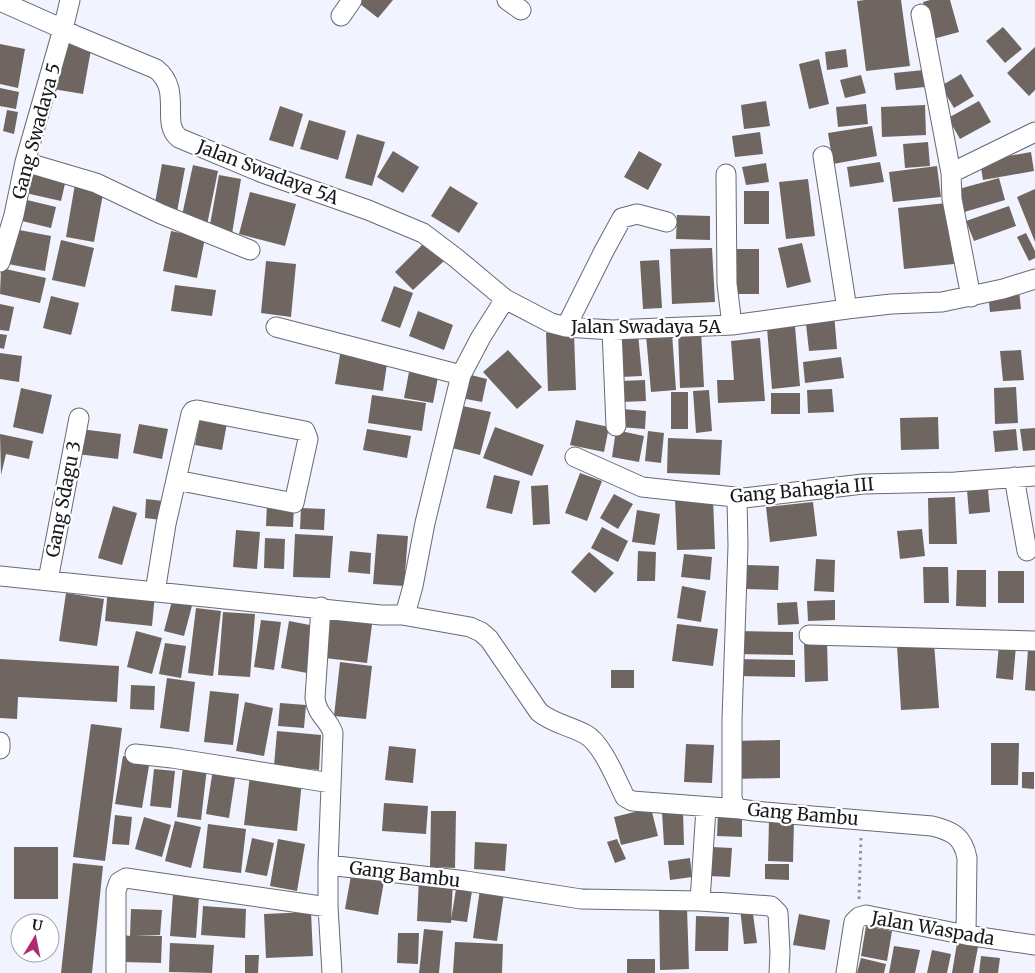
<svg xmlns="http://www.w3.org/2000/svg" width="1035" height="973" font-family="Merriweather,serif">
  <rect width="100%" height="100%" fill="#f1f3fe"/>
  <path fill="#706661" d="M355 0H393L378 18Z
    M865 0H901L910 66 866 71 857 1Z
    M930 0H950L959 32 933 39 923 2Z
    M1003 27 1022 49 1005 63 986 41Z
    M61 39 92 44 83 94 53 89Z
    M0 44 25 49 18 88 0 84Z
    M1035 47V90L1029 96 1007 73Z
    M846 49 848 67 827 70 825 52Z
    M819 59 829 104 809 109 799 64Z
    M924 70 925 87 896 90 894 73Z
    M961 74 974 96 954 108 941 86Z
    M861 75 866 93 845 98 840 80Z
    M0 88 19 92 16 109 0 106Z
    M766 101 770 126 744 129 741 105Z
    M979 101 991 122 960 139 948 118Z
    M866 104 868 124 838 127 836 107Z
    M925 105 926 135 882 137 881 107Z
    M280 106 303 114 293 147 269 140Z
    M7 110 18 112 14 134 3 131Z
    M309 120 346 131 338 160 300 149Z
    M872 126 877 156 833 164 828 133Z
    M760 132 763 154 735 157 732 136Z
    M357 134 385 142 372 186 345 178Z
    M928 142 930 166 905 168 903 144Z
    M393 151 419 167 403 193 377 177Z
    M639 151 662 164 648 190 624 177Z
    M1031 152 1034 171 983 180 980 161Z
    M880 162 884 182 850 187 847 167Z
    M766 163 769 182 746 185 742 167Z
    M162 164 185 168 177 212 154 208Z
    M193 165 218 171 207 225 181 220Z
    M27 166 67 175 61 201 21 192Z
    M937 166 941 197 893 202 889 172Z
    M219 175 241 179 232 234 209 230Z
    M999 178 1005 200 961 213 955 190Z
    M808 179 815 236 786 239 779 182Z
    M75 184 104 189 94 242 66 237Z
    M450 186 478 203 459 233 431 216Z
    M1035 189V242L1017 197Z
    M744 191H769V224H744Z
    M250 192 296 204 285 246 239 234Z
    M27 200 56 207 51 228 22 221Z
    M947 203 954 264 904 269 898 208Z
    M1009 206 1016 226 974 241 966 221Z
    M677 215 710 216V240L676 239Z
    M14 229 51 236 45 271 8 264Z
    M171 231 205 238 197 278 163 271Z
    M1026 233 1035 251V258L1029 261 1017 237Z
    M61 240 94 248 85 287 52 280Z
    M425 242 444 261 413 290 395 272Z
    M802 243 811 282 787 288 778 248Z
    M712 248 715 302 672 304 670 249Z
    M736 249H759V294H736Z
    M659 260 662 308 643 309 640 261Z
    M266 261 296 264 291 317 261 313Z
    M1 268 46 278 40 303 0 294Z
    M175 285 216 290 212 316 171 311Z
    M394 286 413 293 400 328 381 321Z
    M1019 290 1021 309 990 312 988 293Z
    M51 296 79 303 71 335 43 328Z
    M0 304 14 307 9 331 0 330Z
    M418 311 453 325 444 350 409 336Z
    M834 313 837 349 809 351 805 315Z
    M795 326 800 386 772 389 767 328Z
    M701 330 704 387 680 388 678 331Z
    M546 333H574L576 390 548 391Z
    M638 333 642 376 621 377 618 334Z
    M672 333 676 390 651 392 646 335Z
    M0 334 7 335 4 349 0 348Z
    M760 338 765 401 718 403 717 380H734L731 341Z
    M341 349 388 357 383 391 335 384Z
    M508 350 542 387 517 409 483 372Z
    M1021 350 1024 380 1003 381 1000 351Z
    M0 353 22 356 19 382 0 379Z
    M841 357 844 378 805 383 803 362Z
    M410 367 439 372 433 403 404 398Z
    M467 374 487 379 482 402 461 398Z
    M645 380 646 401 621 402 620 381Z
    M1016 387 1018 423 995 424 994 388Z
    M21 388 52 395 43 434 13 427Z
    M832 389 834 412 808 413 807 390Z
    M709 390 712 431 696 433 693 391Z
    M671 392H688V429H671Z
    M771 393H800V414H771Z
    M372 395 426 403 422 431 368 423Z
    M458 405 491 412 480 455 448 447Z
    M622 409 646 411 645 429 620 427Z
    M938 417 939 449 901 450 900 418Z
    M200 418 227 423 222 450 195 445Z
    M576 420 609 427 604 452 570 445Z
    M139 424 168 429 162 459 133 453Z
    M495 427 544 445 532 476 483 458Z
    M1035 428V450L1023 451 1020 429Z
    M80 429 121 434 118 459 77 454Z
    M367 429 411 436 407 458 363 450Z
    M1016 429 1018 450 995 452 993 431Z
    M616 430 644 436 639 462 612 457Z
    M648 431 664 433 661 463 645 461Z
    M0 434 33 441 29 459 6 454 1 475Z
    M668 438 722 440 720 475 667 473Z
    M580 473 602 481 587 521 565 513Z
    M494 475 520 481 512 514 486 508Z
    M548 485 550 524 533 525 531 486Z
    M988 489 990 512 969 514 967 490Z
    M614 494 633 504 618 529 600 518Z
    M713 497 715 549 677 550 675 498Z
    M955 497 957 544H929L928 498Z
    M146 499 163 501 161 520 145 518Z
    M813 502 817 536 770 542 766 507Z
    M267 504 294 505 293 527 266 526Z
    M113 506 137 513 122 565 98 558Z
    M301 508 325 509 324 530 300 529Z
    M637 510 660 514 655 545 632 542Z
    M602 527 628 541 618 562 591 548Z
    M922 529 925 556 900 559 897 531Z
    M236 530 260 532 257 569 233 567Z
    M295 534 333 536 330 578 293 577Z
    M377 534 408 536 404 586 373 584Z
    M265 538 285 539 284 569 264 568Z
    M350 551 371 553 370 574 348 572Z
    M638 551 656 552 655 581H637Z
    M589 552 614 573 595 593 571 572Z
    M684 554 712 557 710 580 681 577Z
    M816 559 835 560 834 592 814 591Z
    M745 565 779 566 778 590 745 589Z
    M923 567H948L949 603H924Z
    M957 570H986V607L956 606Z
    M998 571H1024V603H998Z
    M682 586 706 591 701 622 677 618Z
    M108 588 155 594 152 626 105 621Z
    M66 593 104 599 97 646 59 641Z
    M173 597 193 602 184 636 164 631Z
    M835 600V620L808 621 807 601Z
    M797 602 799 624 778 625 777 603Z
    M196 608 221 611 213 676 188 673Z
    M223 612 255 614 250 677 218 675Z
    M330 612 373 617 367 663 325 658Z
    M261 620 281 622 274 670 254 667Z
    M289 621 315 626 307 673 281 668Z
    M677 624 718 629 713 666 672 661Z
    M136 631 162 638 152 674 127 667Z
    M735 631 793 632V655L735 654Z
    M804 640H827L828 681 805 682Z
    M165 643 186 646 181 678 159 674Z
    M934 643 939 708 901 710 897 646Z
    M999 644 1016 646 1013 680 996 678Z
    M1028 650 1035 651V691L1025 690Z
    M0 659 119 666 117 702 18 697 17 719 0 718Z
    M734 659 795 660V677L734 676Z
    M340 662 372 666 366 719 334 716Z
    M611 670H634V688H611Z
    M167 678 195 682 189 732 160 728Z
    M131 685 155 686 154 710 130 709Z
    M210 691 239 694 233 745 204 742Z
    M245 702 273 708 264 756 236 751Z
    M280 703 306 705 304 728 278 726Z
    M91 724 122 728 105 861 73 857Z
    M277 731 321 735 319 770 274 766Z
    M780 740V778L734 779 733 741Z
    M991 743H1019L1018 785H991Z
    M686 744 714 745 712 783 684 782Z
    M389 746 416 749 413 783 385 780Z
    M123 756 150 760 142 808 115 804Z
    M183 766 207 768 201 820 177 817Z
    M154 769 175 771 171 808 150 806Z
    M213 769 236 772 229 818 206 814Z
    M1022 772H1034V789L1022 788Z
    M250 775 302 781 297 831 244 825Z
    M384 803 428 806 426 834 382 831Z
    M651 808 658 836 621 845 614 817Z
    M431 811H456L455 868 430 867Z
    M683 811 684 845H664L662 812Z
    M718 813 742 814V837L717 836Z
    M115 815 132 817 129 845 112 844Z
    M144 817 171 825 162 857 135 849Z
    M769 819 794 820 793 862 768 861Z
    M175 821 201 827 191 868 165 861Z
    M208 824 246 829 241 873 203 868Z
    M252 838 274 843 267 876 245 872Z
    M278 839 305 844 297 891 270 886Z
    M617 839 626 859 615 863 607 842Z
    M475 842 507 844 505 871 474 869Z
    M14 847H58V899H14Z
    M712 847 732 848 730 877 709 876Z
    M690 858 692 877 670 880 668 861Z
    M73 863 103 866 92 973H61Z
    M765 864H789V880L765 879Z
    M352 870 385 876 378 915 345 909Z
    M419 877 453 880 451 923 417 921Z
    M456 889 472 891 467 922 451 920Z
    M480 889 504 893 497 941 473 938Z
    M173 894 199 896 196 938 170 936Z
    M203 906 246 909 245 938 201 935Z
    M752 907 757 943 744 944 740 908Z
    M687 908 689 969 660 970 659 909Z
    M131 909 162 910 160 935H135L162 936 161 963 123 962 124 935 130 936Z
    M311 912 313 956 266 958 264 914Z
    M799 914 830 920 825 950 793 945Z
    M696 916 729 917 728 951H695Z
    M866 926 892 931 887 961 861 956Z
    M424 929 443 931 439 973H419Z
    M398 933H419L418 964 397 963Z
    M455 942 503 944 502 973H453Z
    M170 943 214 945 212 973 169 972Z
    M957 943 978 947 973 973H952Z
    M894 946 920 950 915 973H889Z
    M932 950 951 954 947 973H927Z
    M245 955H259L258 973H245Z
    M981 956 1000 958 998 973H979Z
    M861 958 886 964 884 973H857Z
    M627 959H655V973H627Z"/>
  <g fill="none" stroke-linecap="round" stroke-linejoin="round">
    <defs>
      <path id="street" d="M70 0 63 29 74 35 156 69C183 90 160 123 179 138L263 173 368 210 423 233 456 258 505 299 551 323 566 327 612 330 732 325 847 309 891 304 942 302 1003 289 1035 279
        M507 0 521 10
        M0 1 63 29 25 162 14 215 0 262
        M921 14 951 173 952 199 971 297
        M341 16 352 0
        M823 156 847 309
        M25 162 96 183 161 214 250 250
        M951 173 1035 132
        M726 174 727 284 732 325
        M276 327 461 375
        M566 327 604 251 622 218 637 214 667 222
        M612 330 616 426
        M575 457 642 487 744 498 863 484 955 482 1035 476
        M1014 477 1027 551
        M737 498 738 546 732 719V797L734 805 740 809 754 811 932 826C953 831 963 837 967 858L966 935
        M0 576 381 615H402L470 627 481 632 489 639 539 712C552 723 570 726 585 734 602 743 616 779 625 797L632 801 740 809
        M48 580 79 418
        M155 592 166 524 191 414 193 411 197 410 305 431 308 439 294 503 176 480
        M321 607 315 698C317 716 328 718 333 733L328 865V907L332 973
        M402 615 406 611 413 586 425 523 461 375 481 337 505 299
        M809 635 1035 641
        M0 742V749
        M135 754 172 758 331 783
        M328 865 466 881 581 899 700 901 771 906 778 913 780 952 779 973
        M700 901 706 808
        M116 973V891L119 882 126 878 328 907
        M846 973 854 922 859 917 866 915 966 935 1035 945"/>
    </defs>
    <use href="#street" stroke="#686a74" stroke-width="21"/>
    <path stroke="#91939b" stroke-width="3" stroke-dasharray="2.5 4" stroke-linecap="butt" d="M859 899 861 838"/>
    <use href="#street" stroke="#fff" stroke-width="19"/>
  </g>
  <g text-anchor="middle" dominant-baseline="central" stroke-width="4.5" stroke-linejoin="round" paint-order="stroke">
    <g font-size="18" fill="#18191d" stroke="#fff">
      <text transform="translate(36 131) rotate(-75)">Gang Swadaya 5</text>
      <text transform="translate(268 172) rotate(21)">Jalan Swadaya 5A</text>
      <text x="646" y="326">Jalan Swadaya 5A</text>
      <text transform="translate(802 490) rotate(-5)">Gang Bahagia III</text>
      <text transform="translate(63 499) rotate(-79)">Gang Sdagu 3</text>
      <text transform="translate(803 814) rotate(5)">Gang Bambu</text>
      <text transform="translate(405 874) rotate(7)">Gang Bambu</text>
      <text transform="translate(933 928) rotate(10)">Jalan Waspada</text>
    </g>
  </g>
  <g transform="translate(35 938) rotate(10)"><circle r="24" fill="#ffffff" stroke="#a3a3a5"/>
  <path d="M0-4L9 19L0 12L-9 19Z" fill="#af2c75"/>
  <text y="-8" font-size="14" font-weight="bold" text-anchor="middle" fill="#18191d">U</text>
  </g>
</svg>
